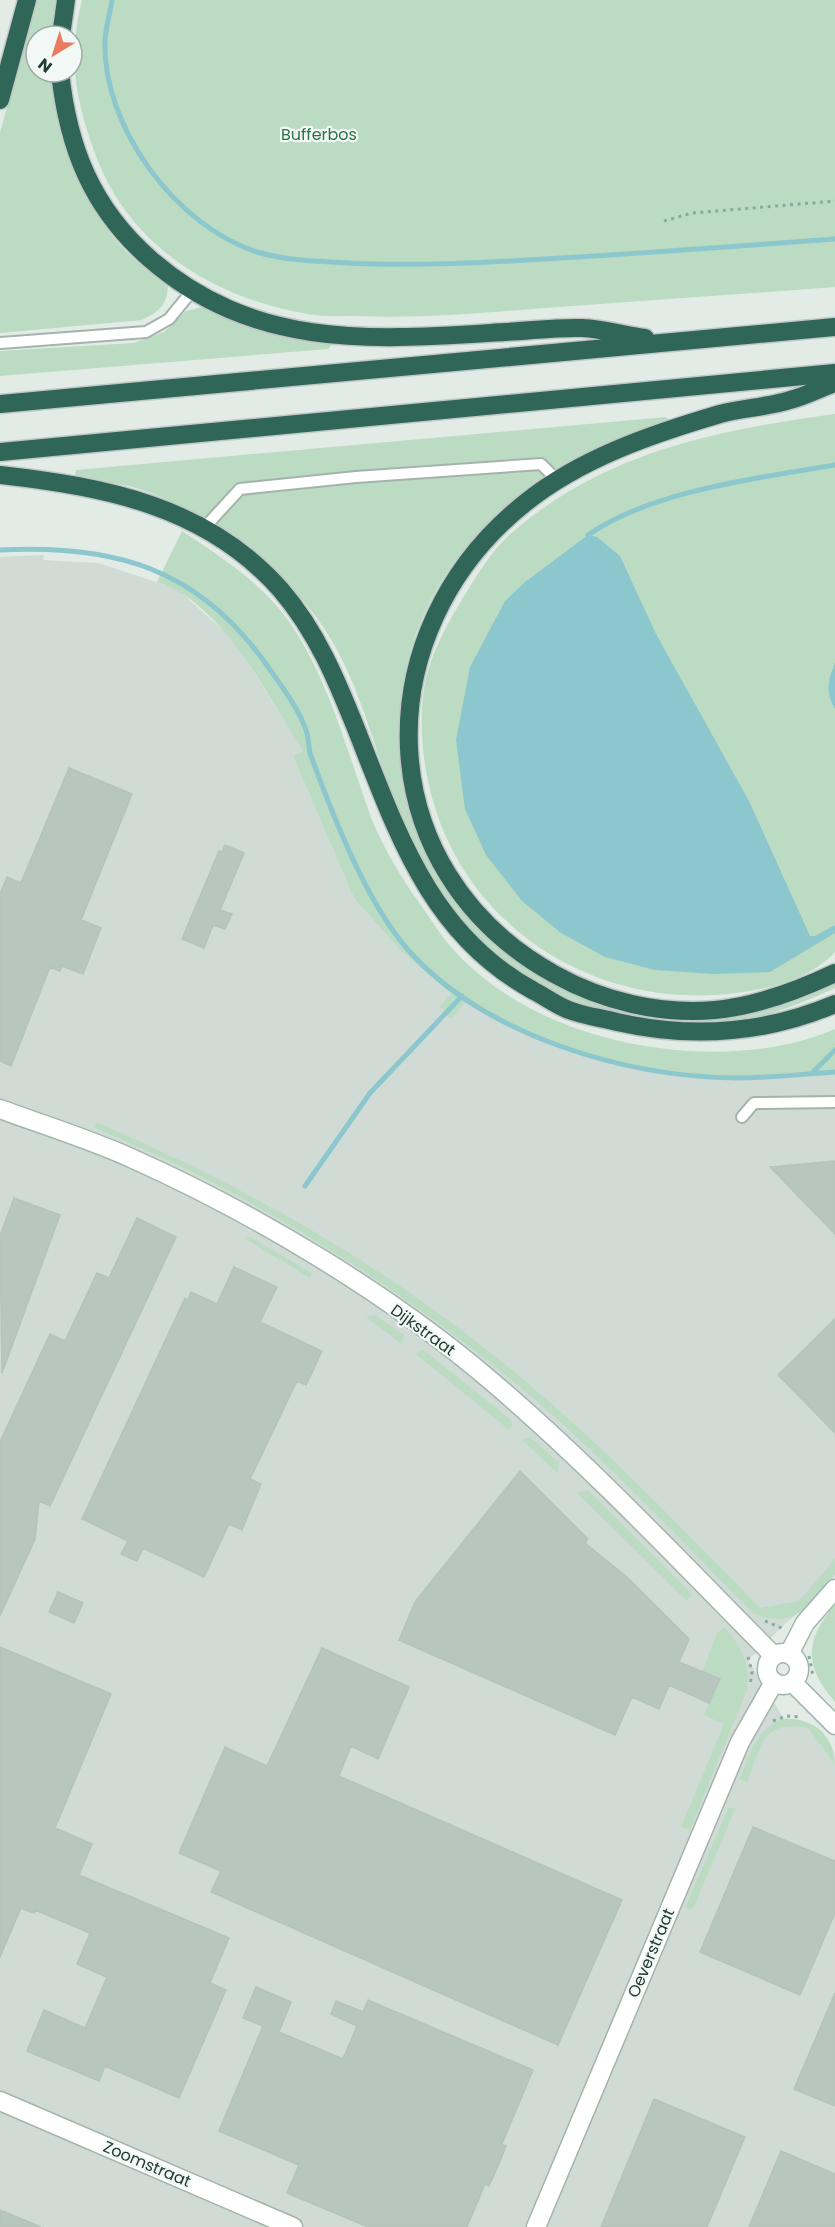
<svg xmlns="http://www.w3.org/2000/svg" width="835" height="2227" font-family="Poppins,sans-serif">
  <rect width="100%" height="100%" fill="#e2ebe6"/>
  <path fill="#d0dbd5" d="M44 555 43 560 98 563 177 589 234 640 304 752 293 756 354 898 402 952 452 995 450 1019 465 1003 494 1015 530 1035 568 1050 655 1071 736 1078 835 1072V1575L809 1606 789 1620 748 1660 787 1724 808 1728 835 1765V2227H0V557Z"/>
  <path fill="#bbdbc2" d="M36 0H57L53 36H36V72H51C59 133 78 197 120 245 134 261 152 274 168 287 166 307 158 312 142 320L0 333V133Z
    M82 0H835V287C743 294 651 300 559 307 491 312 423 319 355 316 340 316 322 317 307 314 216 298 133 249 98 161 76 104 67 60 82 0Z
    M202 307 259 330 327 341 331 346 328 349 0 376V351L134 343 164 332 186 311Z
    M835 414V952C807 983 754 993 713 995 580 1002 458 917 429 785 421 752 418 704 428 671 435 646 449 621 463 598 478 574 493 548 515 530 608 451 718 430 835 414Z
    M666 417 670 421C577 449 482 506 434 594 364 722 404 885 524 967 547 982 572 996 599 1004 622 1010 653 1006 678 1007 705 1008 734 1011 762 1009 786 1008 814 993 835 981V988C802 1003 768 1017 732 1023 718 1025 704 1023 690 1023 566 1023 463 953 410 841 375 765 364 674 309 608 263 552 205 510 136 488 117 482 94 484 75 476L76 470Z
    M182 531C221 557 262 583 290 623 330 682 348 755 372 820 384 849 402 879 420 904 430 918 439 933 450 946 498 1001 568 1032 639 1045 703 1056 774 1055 835 1029V1072C802 1074 768 1079 735 1078 679 1076 622 1067 569 1050 532 1039 501 1017 465 1003L451 1019 440 1007 451 994 402 952 354 898 293 756 303 751C268 696 222 602 157 582Z
    M96 1122C260 1193 404 1276 539 1393 617 1459 688 1535 760 1608L799 1601 835 1559V1575C811 1603 794 1632 753 1613 675 1535 600 1453 515 1383 388 1279 248 1191 95 1128Z
    M250 1237 312 1273 310 1278 246 1239Z
    M375 1315 404 1335 402 1344 366 1317Z
    M421 1350 425 1351 510 1419 512 1425 509 1430 416 1354Z
    M530 1437 559 1463 557 1473 522 1440Z
    M588 1490 692 1594 687 1601 577 1493Z
    M835 1605V1702C804 1666 804 1641 835 1605Z
    M724 1627C742 1647 750 1663 747 1690L690 1830 681 1827 724 1724 704 1715 720 1679 702 1672 717 1633Z
    M783 1719C813 1717 835 1736 835 1765L808 1728C761 1720 762 1745 747 1782L740 1779C750 1754 756 1729 783 1719Z
    M729 1807 735 1809 693 1909 685 1908Z"/>
  <path fill="#8cc7cd" d="M588 535 597 537 620 556 656 634 749 801 810 936H815L835 925V933L770 972 714 974 655 970 605 957 561 933 522 901 486 855 465 809 456 740 470 667 505 601 525 582Z
    M835 663V709C825 692 828 680 835 663Z"/>
  <g fill="none" stroke-linecap="round" stroke-linejoin="round">
    <path stroke="#8cc7cd" stroke-width="5" d="M112 0C110 13 106 27 105 40 102 127 176 226 257 252 287 261 316 261 347 263 402 266 455 264 510 261 618 255 727 247 835 239
      M588 535C653 490 759 478 835 465
      M0 550C114 544 198 568 266 664 280 684 298 707 306 730 309 738 308 748 311 756 333 816 367 904 409 951 486 1036 625 1077 737 1078 769 1078 803 1074 835 1072
      M812 1073 835 1050
      M305 1186 370 1093 462 996"/>
  </g>
  <path fill="#b7c6bf" stroke="#b4c4bd" stroke-width="1.5" d="M69 768 132 794 81 920 101 928 83 974 62 966 60 971 50 967 11 1066 0 1061V894L7 877 21 883Z
    M225 845 244 853 220 910 232 914 225 929 213 925 204 948 182 939 219 851 222 852Z
    M835 1161V1234L770 1167Z
    M14 1198 60 1215 2 1373 0 1236Z
    M137 1218 176 1237 50 1506 39 1501 35 1539 0 1616V1442L50 1334 65 1341 97 1273 109 1278Z
    M234 1267 277 1287 260 1322 322 1351 306 1385 297 1381 250 1479 261 1484 242 1530 229 1524 204 1577 143 1548 137 1561 121 1554 128 1541 82 1519 185 1298 188 1300 191 1292 217 1304Z
    M835 1319V1433L778 1375Z
    M520 1471 588 1539 585 1543 627 1577 689 1639 679 1662 720 1679 709 1703 669 1685 659 1709 632 1697 615 1735 399 1640 415 1602Z
    M58 1592 83 1603 74 1623 49 1612Z
    M0 1647 111 1694 55 1828 92 1844 79 1875 229 1938 210 1983 226 1990 179 2098 105 2066 99 2081 27 2051 44 2010 85 2028 107 1977 77 1964 90 1933 35 1910 34 1913 21 1908 0 1957Z
    M322 1648 409 1687 378 1759 351 1746 339 1776 622 1900 558 2045 211 1892 221 1871 179 1853 225 1747 267 1766Z
    M753 1827 835 1861V1913L800 1995 700 1952Z
    M256 1987 291 2002 279 2032 343 2059 357 2026 331 2014 336 2001 363 2012 368 2000 533 2070 502 2144 506 2146 499 2164 489 2186 485 2184 467 2227H368L287 2193 299 2165 219 2131 263 2026 243 2018Z
    M835 1993V2106L794 2089Z
    M654 2099 745 2137 707 2227H601Z
    M781 2151 835 2174V2227H749Z
    M0 2210 41 2227H0Z"/>
  <g fill="none" stroke-linecap="round" stroke-linejoin="round">
    <defs>
      <path id="lane" d="M0 343 146 332 169 319 192 291
        M205 527 240 489 356 477 541 464 556 479
        M742 1117 754 1103 835 1102"/>
      <path id="street" d="M0 2101 293 2227
        M536 2227 740 1742 774 1682"/>
      <path id="secondary" d="M0 1109C43 1125 89 1139 131 1158 254 1213 388 1293 490 1380 590 1465 681 1562 773 1655
        M767 1669a16 16 0 1 1 32 0a16 16 0 1 1-32 0Z
        M789 1654 805 1623 835 1589
        M792 1682 835 1725"/>
      <path id="highway" d="M61 36 66 0
        M60 72C68 148 92 208 150 259 256 351 374 340 505 332 530 331 556 327 582 328 603 329 624 335 645 338
        M0 100 27 0
        M835 383C820 388 806 396 790 400 768 407 743 408 720 414 652 434 581 458 525 503 363 632 368 871 554 974 602 1001 660 1015 715 1010 757 1006 797 991 835 973
        M0 404 835 327
        M0 452 835 373
        M0 475C106 487 207 506 281 590 317 632 337 681 357 731 398 835 431 935 534 991 546 997 557 1006 569 1010 584 1016 602 1018 617 1022 692 1039 764 1034 835 1004"/>
    </defs>
    <use href="#lane" stroke="#a5b3ad" stroke-width="14"/>
    <use href="#street" stroke="#a5b3ad" stroke-width="21"/>
    <use href="#secondary" stroke="#a1b6ae" stroke-width="21"/>
    <use href="#highway" stroke="#c1c8c6" stroke-width="21"/>
    <path stroke="#84ad9e" stroke-width="3" stroke-dasharray="3 4.5" stroke-linecap="butt" d="M664 221 692 213 835 201
      M765 1621 784 1629
      M809 1656 813 1676
      M748 1657 752 1672 750 1685
      M773 1721 786 1716 802 1717"/>
    <use href="#lane" stroke="#fff" stroke-width="10"/>
    <use href="#street" stroke="#fff" stroke-width="18"/>
    <use href="#secondary" stroke="#fff" stroke-width="18"/>
    <use href="#highway" stroke="#306658" stroke-width="18"/>
  </g>
  <g text-anchor="middle" dominant-baseline="central" stroke-width="4.5" stroke-linejoin="round" paint-order="stroke">
    <g font-size="16" fill="#2f7045" stroke="#f2f8f5">
      <text x="319" y="134">Bufferbos</text>
    </g>
    <g font-size="16" fill="#233b33" stroke="#f2f8f5">
      <text transform="translate(423 1330) rotate(36)">Dijkstraat</text>
      <text transform="translate(651 1953) rotate(-67)">Oeverstraat</text>
      <text transform="translate(147 2164) rotate(23)">Zoomstraat</text>
    </g>
  </g>
  <g transform="translate(54 54) rotate(218)"><circle r="28" fill="#f2f8f5" stroke="#9faca7" stroke-width="1.5"/>
  <path d="M0-4.5L10 22L0 15L-10 22Z" fill="#ea7b60"/>
  <text y="-9" font-size="16" font-weight="bold" text-anchor="middle" fill="#233b33">N</text>
  </g>
</svg>
